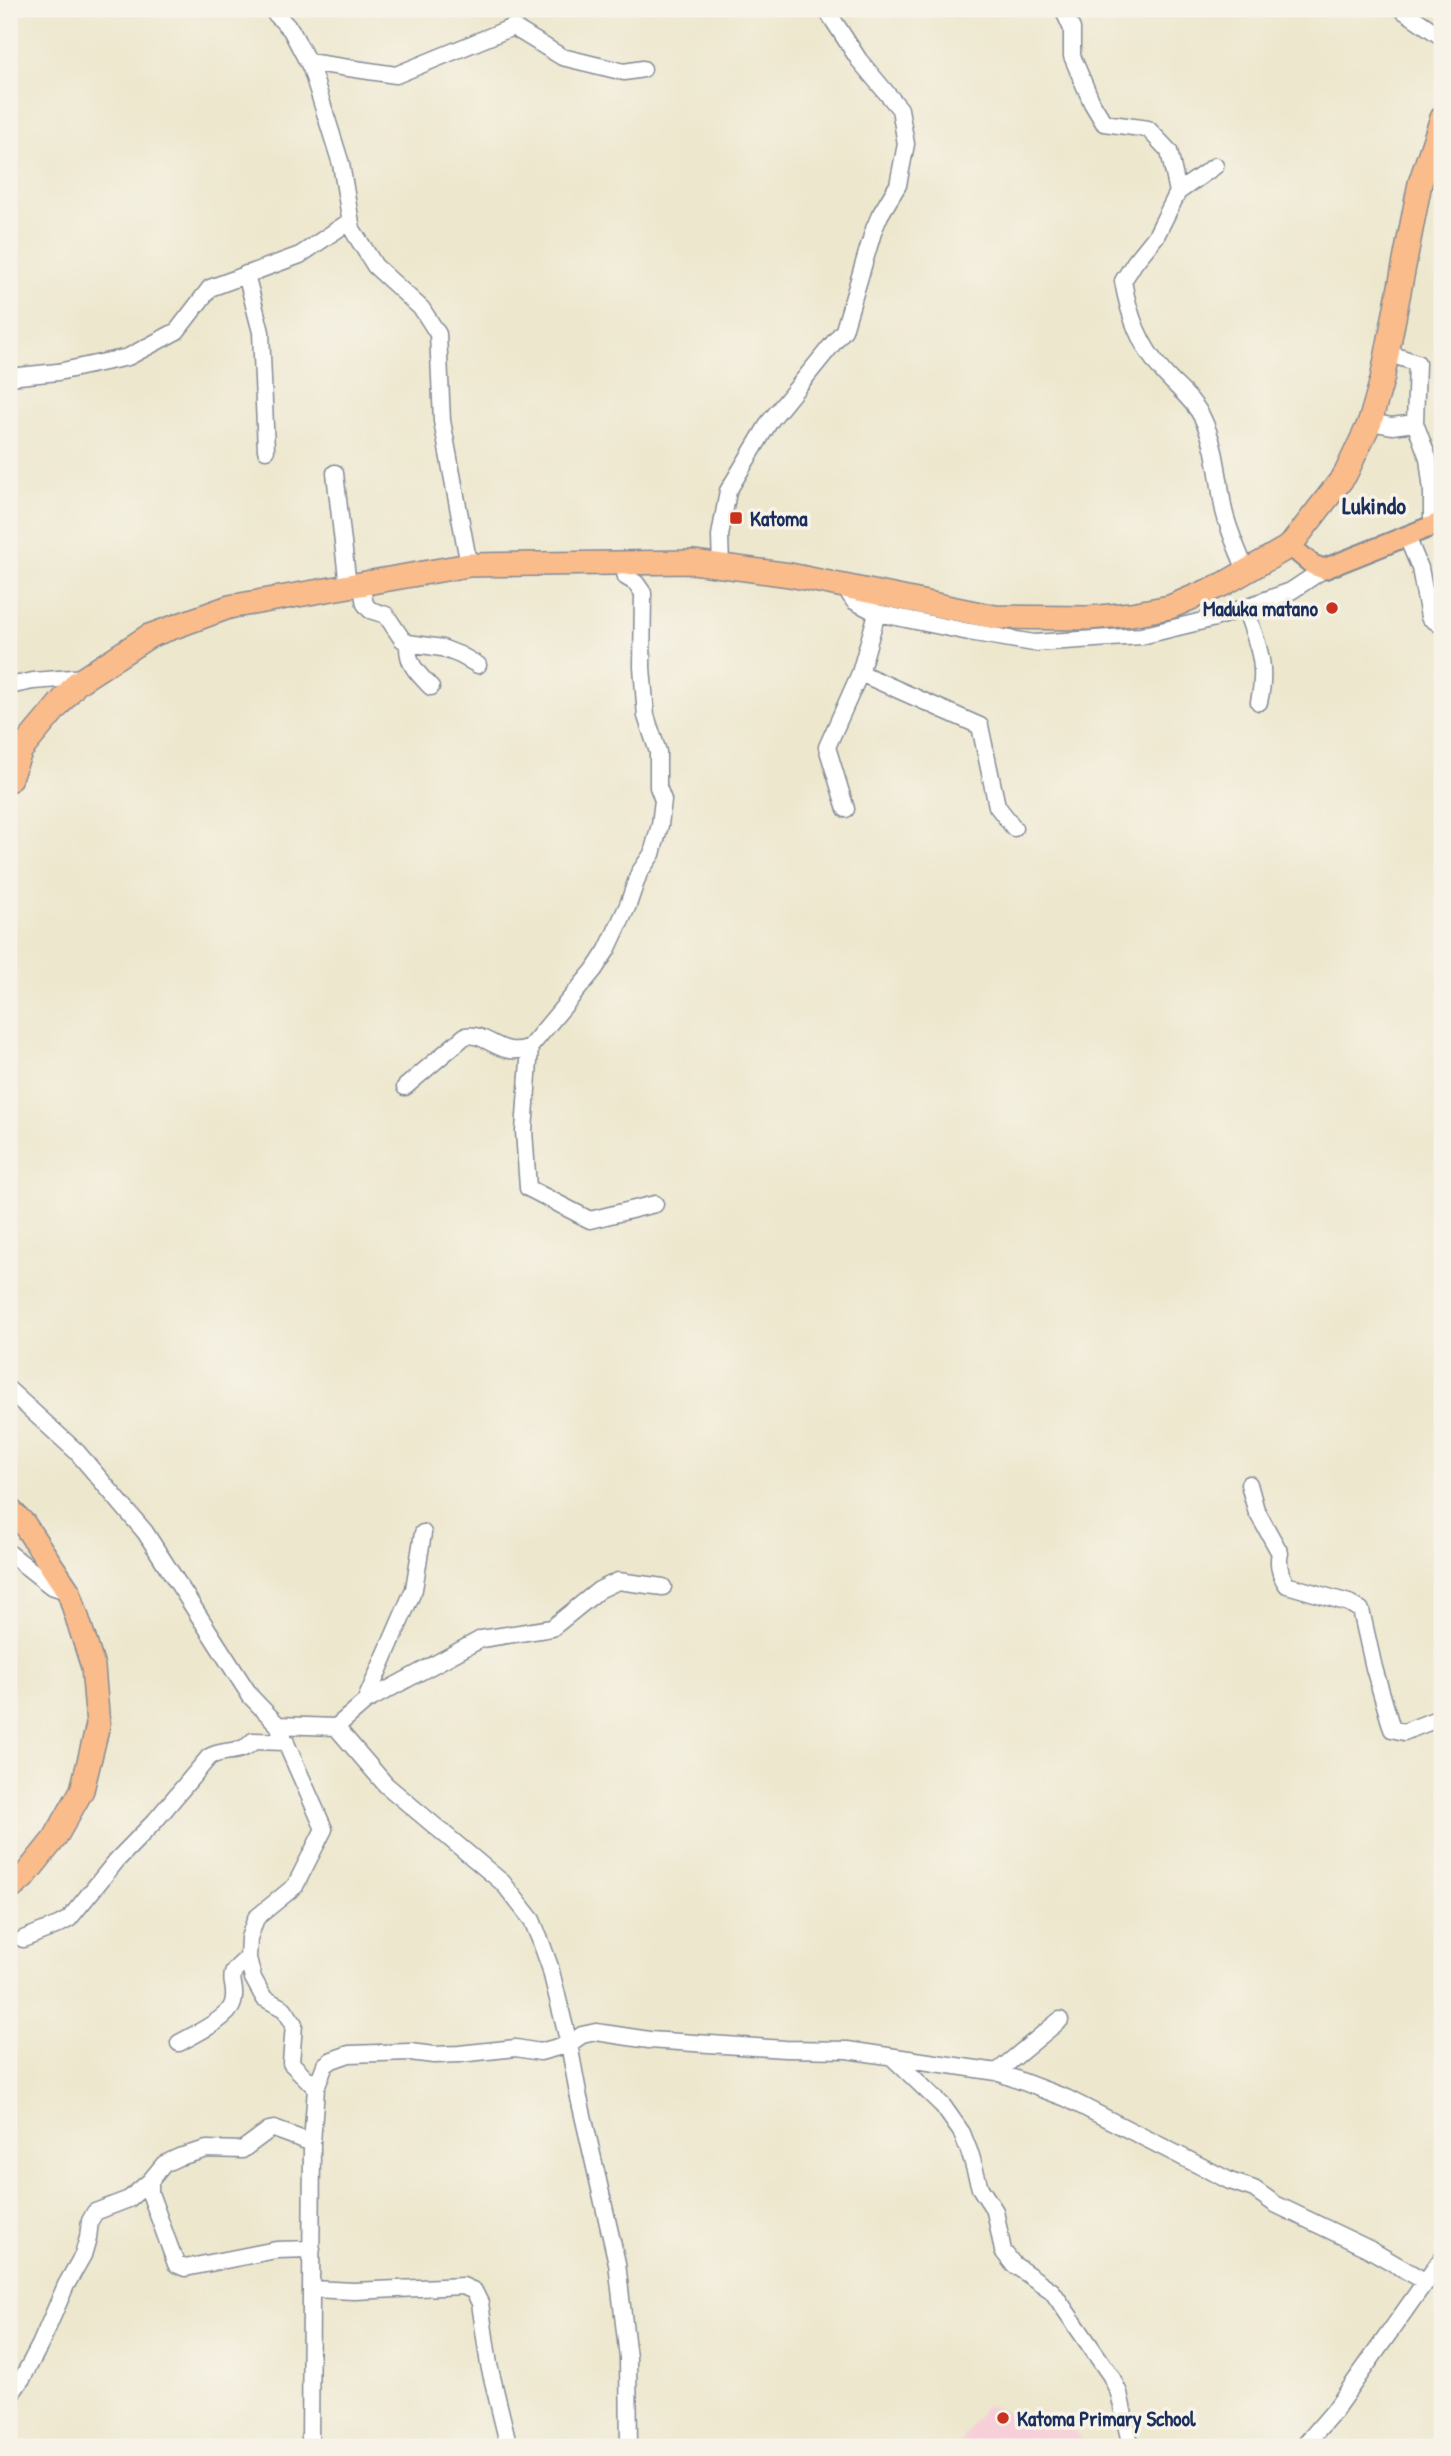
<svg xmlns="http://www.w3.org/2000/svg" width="1451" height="2456" font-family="'Patrick Hand',sans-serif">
  <rect width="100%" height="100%" fill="#f7f3e8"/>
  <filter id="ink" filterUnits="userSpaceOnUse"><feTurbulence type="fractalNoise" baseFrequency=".0143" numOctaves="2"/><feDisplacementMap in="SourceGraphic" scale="14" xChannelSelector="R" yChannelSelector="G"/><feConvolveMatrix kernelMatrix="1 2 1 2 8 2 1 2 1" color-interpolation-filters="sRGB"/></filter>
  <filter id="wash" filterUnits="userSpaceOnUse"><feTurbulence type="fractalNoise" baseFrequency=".00686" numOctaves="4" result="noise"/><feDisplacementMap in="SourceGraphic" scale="28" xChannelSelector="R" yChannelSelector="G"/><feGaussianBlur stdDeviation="1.57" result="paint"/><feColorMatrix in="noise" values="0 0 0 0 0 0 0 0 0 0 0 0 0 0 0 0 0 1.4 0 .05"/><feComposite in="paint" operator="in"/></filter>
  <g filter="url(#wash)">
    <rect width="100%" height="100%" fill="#ede7cd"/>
    <path fill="#f6cfd8" d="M985 2405 1077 2432 1086 2447H957Z"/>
  </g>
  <g filter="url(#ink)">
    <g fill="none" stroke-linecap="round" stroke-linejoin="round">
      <defs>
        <path id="minor" d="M271 9 291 30 311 68 341 164 352 229 375 266 422 309 438 334 442 421 469 565
          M1063 9 1072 29V56L1092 103 1104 123 1148 129 1169 151 1178 192
          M1401 9 1442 37
          M308 62 396 75 513 27 562 57 624 72 643 69
          M1215 166 1178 192 1156 236 1135 262 1123 281C1129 316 1140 346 1164 373 1177 388 1193 399 1202 417 1216 445 1218 476 1223 506 1227 528 1238 550 1246 571
          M246 274 261 332 266 450
          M1387 353 1417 363 1415 423 1428 458 1432 491V525
          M9 377 58 372 128 357 177 331 210 288 300 255 350 221
          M1370 422 1392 426 1415 423
          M335 473 348 586
          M1407 537 1420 568 1429 617 1442 626
          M721 566 720 536 728 491 770 421 844 330 874 229 880 215 898 185 906 144 900 109 859 60 826 9
          M361 584 365 604 370 610 386 615 402 639 408 643 442 648 460 655 478 665
          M844 586 854 601 877 613 969 632 1034 643 1141 636 1215 618 1291 591 1324 569
          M1245 607C1257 644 1268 663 1259 702
          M408 643C407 664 417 673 431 687
          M860 673 980 726 997 806 1014 828
          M9 686 33 681 85 677
          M846 809 827 747 860 673 877 613
          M530 1047 524 1131 528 1188 590 1220 655 1204
          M405 1087 465 1036C487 1031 500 1060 530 1047L594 970 607 950 628 905 639 873 652 854 660 825 663 800 658 787V752L646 716 642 667 643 593 636 583 626 577 623 563
          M9 1390 77 1452 145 1532 251 1697 278 1725 324 1829 295 1886 256 1918 249 1938 248 1958 253 1978 264 1998 284 2009 294 2024 291 2063 316 2088 312 2143 310 2447
          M1249 1484 1256 1510 1280 1553C1277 1565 1280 1575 1287 1585L1349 1603 1361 1610 1374 1668 1392 1729 1404 1732 1442 1717
          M9 1553 51 1586 69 1592
          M365 1702 414 1589 423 1533
          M278 1725 336 1727 386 1785 503 1883 532 1920 541 1942 550 1967 569 2044 579 2098 617 2263 628 2358 629 2447
          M336 1727 365 1702 481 1639 552 1628 599 1590 618 1581 663 1587
          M23 1939 58 1925 69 1919 117 1860 155 1821 209 1757C223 1748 242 1755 253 1741L286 1742
          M179 2043C193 2035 229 2019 233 2003 239 1981 220 1978 248 1958
          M892 2057 943 2106 962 2133 971 2156 980 2188 995 2211 1003 2251 1013 2264 1052 2291 1111 2376 1119 2393 1131 2447
          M997 2072 1060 2020
          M316 2088 325 2065 332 2060 349 2054 410 2052 434 2055 459 2054 516 2048 540 2052 569 2044 582 2035 596 2032 649 2040 785 2049 847 2050 997 2072 1066 2098 1230 2181 1254 2189 1275 2204 1369 2249 1426 2282
          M312 2249 276 2250 185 2268 176 2264 150 2193V2181L164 2164 179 2157 207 2149 242 2150 269 2130 274 2129 312 2143
          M312 2289 354 2291 463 2286 474 2291 480 2303 489 2365 509 2447
          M9 2397 23 2377 40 2345 66 2285 83 2255 88 2238 90 2221 95 2212 129 2199 150 2181
          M1303 2447 1334 2411 1442 2258"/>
        <path id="major" d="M1290 546 1313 565 1324 569 1442 522"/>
        <path id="highway" d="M9 780 21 750 77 683 149 636 229 607 469 565 693 562 790 575 995 617 1089 618 1131 614 1170 607 1224 584 1290 546 1345 475 1370 422 1382 380 1420 183 1442 118
          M9 1509 24 1524 69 1592 93 1667 98 1725 82 1790 55 1838 23 1878 9 1890"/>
      </defs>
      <use href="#minor" stroke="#848b96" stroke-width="19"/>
      <use href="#major" stroke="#848b96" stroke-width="23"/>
      <use href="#highway" stroke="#848b96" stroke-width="26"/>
      <use href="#minor" stroke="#fff" stroke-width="16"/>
      <use href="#major" stroke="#fabc8b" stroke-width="19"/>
      <use href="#highway" stroke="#fabc8b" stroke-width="23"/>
    </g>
  </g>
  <g fill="#c8321e" stroke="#f7f3e8" stroke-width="2.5">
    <rect x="729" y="511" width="14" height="14" rx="3.5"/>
    <circle cx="1332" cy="608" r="7"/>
    <circle cx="1003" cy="2418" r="7"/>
  </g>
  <g text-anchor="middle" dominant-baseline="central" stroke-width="7" stroke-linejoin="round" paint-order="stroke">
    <g font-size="21" font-weight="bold" fill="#1b2f5e" stroke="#f7f3e8" text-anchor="start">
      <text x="750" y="518">Katoma</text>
      <text x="1318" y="608" text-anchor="end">Maduka matano</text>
      <text x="1017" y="2418">Katoma Primary School</text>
    </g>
    <g font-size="24" font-weight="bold" fill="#1b2f5e" stroke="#f7f3e8">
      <text x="1374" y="505">Lukindo</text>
    </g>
  </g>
  <rect width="1451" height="2456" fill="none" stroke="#f7f3e8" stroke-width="35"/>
</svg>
